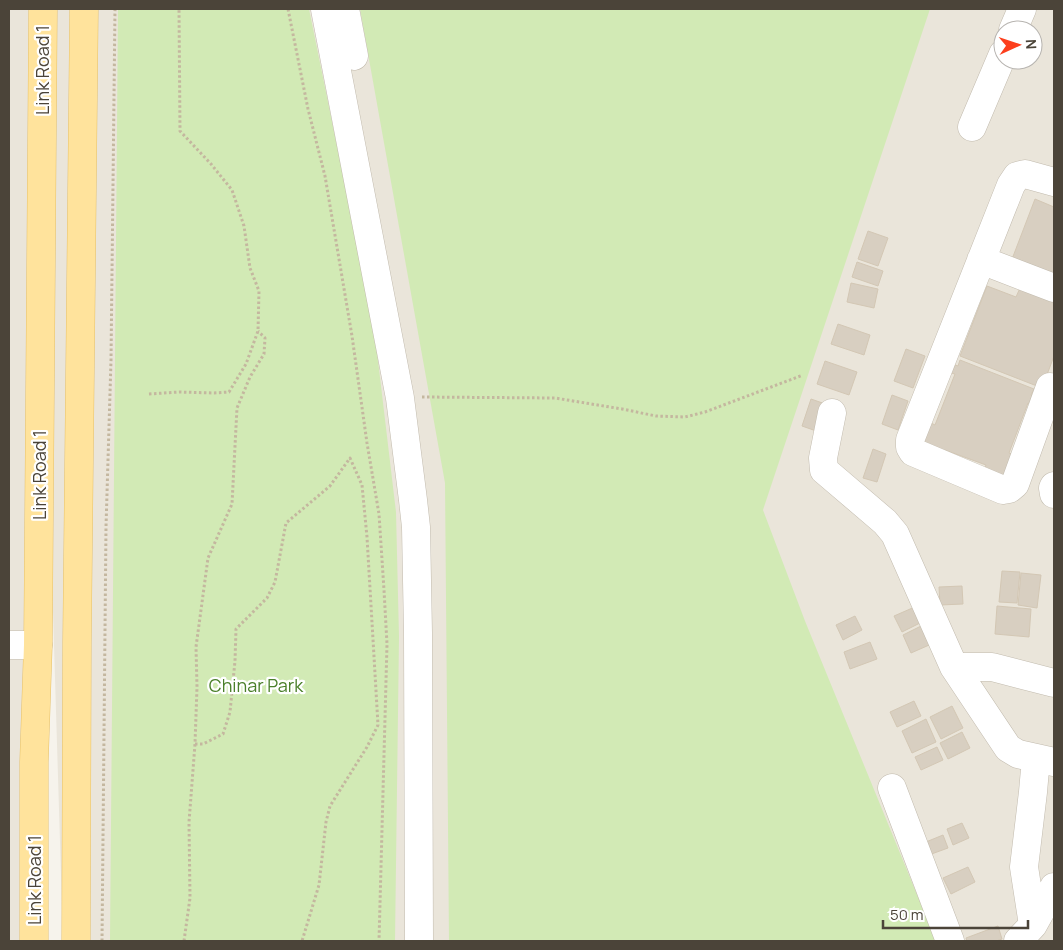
<svg xmlns="http://www.w3.org/2000/svg" width="1063" height="950" font-family="Manrope,sans-serif">
  <rect width="100%" height="100%" fill="#f6f3ec"/>
  <path fill="#eae5da" fill-rule="evenodd" d="M9 9H1054V941H63L53 612 38 771 45 941H9ZM1003 30H1033V60H1003Z"/>
  <path fill="#d2eab5" d="M118 9H309L374 327 396 512 399 637 395 941H110Z
    M360 9H930L763 510 805 621 936 941H449L445 483Z"/>
  <path fill="#d8cfc1" stroke="#d3c7b4" d="M1035 199 1054 207V284L1009 267Z
    M868 231 888 238 878 266 858 259Z
    M857 262 883 271 878 286 852 277Z
    M851 283 878 289 874 308 847 302Z
    M987 286 1016 297 1020 288 1054 302V356L1042 388 960 356Z
    M838 324 870 335 864 355 831 344Z
    M906 349 925 356 913 388 894 381Z
    M960 360 1034 389 1031 395 1035 397 1032 404 1028 403 1009 453 1015 455 1006 478 984 470 986 465 945 450 943 454 920 445 929 422 935 425 955 374 951 373 955 365 958 366Z
    M825 361 857 372 849 395 817 384Z
    M892 395 908 401 898 430 882 424Z
    M811 399 831 406 822 433 802 426Z
    M873 449 886 454 877 482 863 478Z
    M1002 571 1020 572 1017 603 999 602Z
    M1021 573 1041 575 1037 608 1018 605Z
    M962 586 963 604 940 605 939 587Z
    M917 606 924 621 902 632 894 616Z
    M997 606 1031 609 1029 637 995 634Z
    M855 616 862 630 843 640 836 625Z
    M927 623 936 642 911 653 903 635Z
    M870 642 877 659 850 669 844 652Z
    M914 701 921 716 897 727 890 712Z
    M952 706 963 728 941 739 930 717Z
    M926 719 936 742 912 753 902 731Z
    M962 732 970 748 948 759 940 743Z
    M937 747 943 760 921 770 915 757Z
    M962 823 969 838 953 845 947 829Z
    M943 835 948 848 926 856 921 844Z
    M968 867 975 882 951 894 943 878Z
    M998 926 1002 939 996 941H967L966 938Z"/>
  <g fill="none" stroke-linecap="round" stroke-linejoin="round">
    <defs>
      <path id="minor" d="M325 9 400 398 413 500 416 527 418 633 419 941
        M345 9 354 56
        M1013 30 1022 9
        M972 127 1003 54
        M981 260 1054 288
        M1050 387 1015 484 1009 489 1003 490 913 452 910 447V440L1011 185 1017 176 1025 174 1054 182
        M832 413 823 458 824 470 885 522 895 534 954 667 1008 748 1018 754 1054 762
        M1054 486 1053 488 1054 494
        M9 645H38
        M954 667H992L1054 683
        M892 788 950 941
        M1033 925 1024 867 1033 792 1036 758
        M1018 941 1033 925 1054 887"/>
      <path id="major" d="M34 941V762L38 645 43 9
        M76 941 77 643 84 9"/>
    </defs>
    <use href="#minor" stroke="#c2bbae" stroke-width="29"/>
    <use href="#major" stroke="#e6c16a" stroke-width="29"/>
    <path stroke="#c4b79f" stroke-width="3" stroke-dasharray="2.5 2.5" stroke-linecap="butt" d="M288 9 308 109 325 176 352 336 367 443 379 514 384 590 387 644 379 941
      M149 394 179 392 214 393 229 392 246 364 258 331 259 291 250 268 244 226 232 190 211 164 180 131 179 9
      M422 397 555 398 622 409 656 416 685 417 705 412 803 375
      M195 744H203L223 734 230 712 235 661 236 629 267 598 275 582 286 523 330 486 350 458 362 485 367 537 378 725 367 747 330 806 326 822 319 885 302 941
      M102 941 106 527 111 360 115 9
      M184 941 190 898 189 822 195 744 197 687 196 647 208 558 232 504 237 408 250 377 264 354 265 338 258 331"/>
    <use href="#minor" stroke="#fff" stroke-width="28"/>
    <use href="#major" stroke="#ffe39c" stroke-width="28"/>
  </g>
  <g text-anchor="middle" dominant-baseline="central" stroke-width="4.5" stroke-linejoin="round" paint-order="stroke">
    <g font-size="18" fill="#4b4439" stroke="#fff">
      <text transform="translate(42 70) rotate(-90)">Link Road 1</text>
      <text transform="translate(39 475) rotate(-90)">Link Road 1</text>
      <text transform="translate(34 880) rotate(-90)">Link Road 1</text>
    </g>
    <g font-size="18" fill="#4a7f2a" stroke="#fff">
      <text x="256" y="685">Chinar Park</text>
    </g>
  </g>
  <rect width="1063" height="950" fill="none" stroke="#4b4439" stroke-width="20"/>
  <g transform="translate(1018 45) rotate(87)"><circle r="24" fill="#ffffff" stroke="#b7b4b0"/>
  <path d="M0-4L9 19L0 12L-9 19Z" fill="#fc3f1d"/>
  <text y="-8" font-size="14" font-weight="bold" text-anchor="middle" fill="#4b4439">N</text>
  </g>
  <path d="M883 920v8h145v-8" fill="none" stroke="#4b4439" stroke-width="2.5"/>
  <text x="890" y="920" font-size="15" fill="#4b4439" stroke="#ffffff" stroke-width="4" paint-order="stroke">50 m</text>
</svg>
